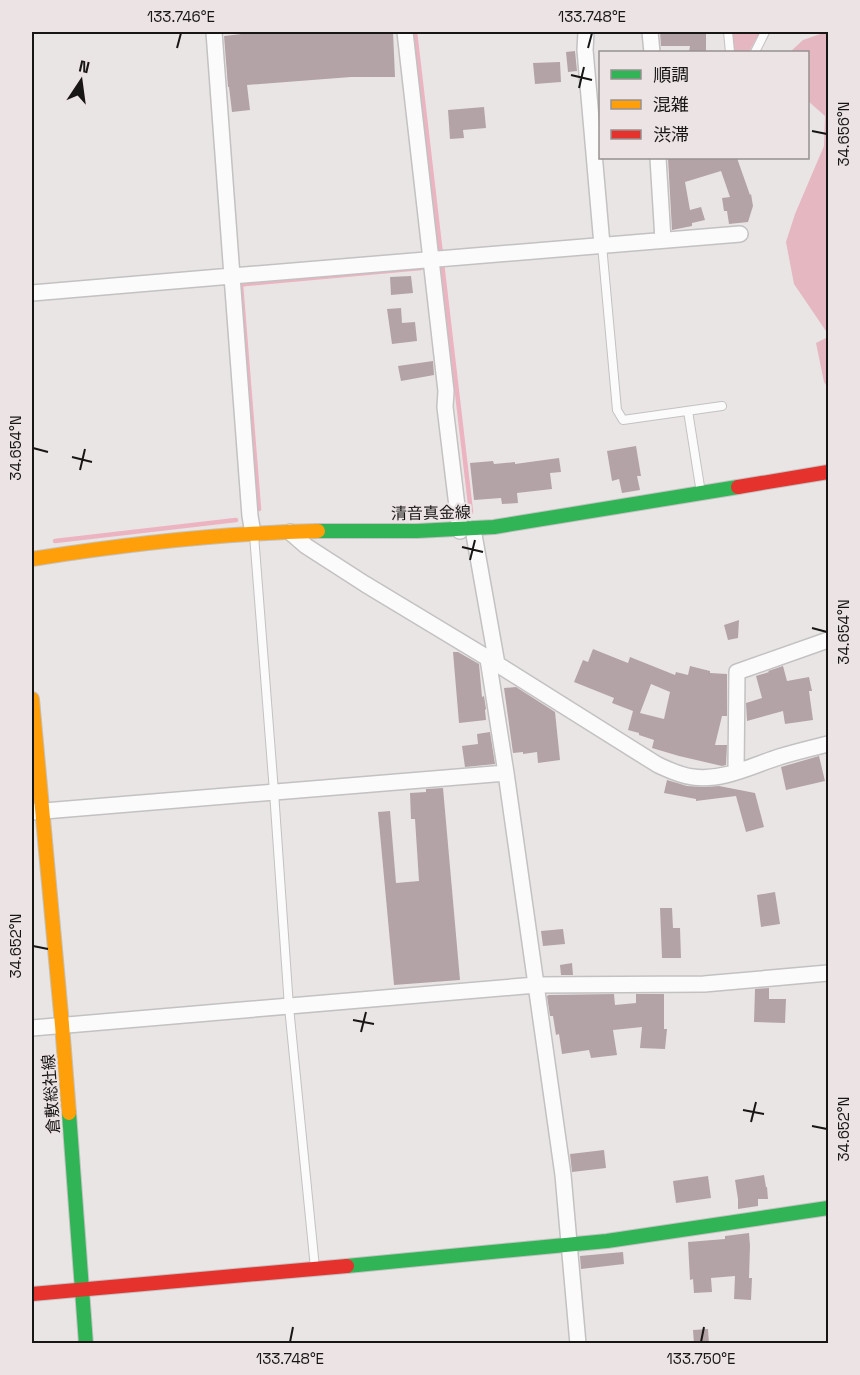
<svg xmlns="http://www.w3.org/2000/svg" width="860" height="1375" font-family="'Space Grotesk','Noto Sans JP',sans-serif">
  <rect width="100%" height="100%" fill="#e9e5e5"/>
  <path fill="#e4b7c1" d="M730 32H760L749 52H734Z
    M826 32 828 33V334L794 284 786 242 795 214 824 146 825 116 808 101V52H790L803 40Z
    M828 337V388L824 382 816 343Z"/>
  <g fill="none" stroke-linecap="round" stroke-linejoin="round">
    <path stroke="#ecb3c1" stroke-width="4.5" d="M415 32 471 512
      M259 509 241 285 245 284 421 268
      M55 541 236 520"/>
  </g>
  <path fill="#b3a3a7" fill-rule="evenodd" d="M249 32H393L395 77H351L247 85 250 110 232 112 229 87H228L224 36 250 33Z
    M660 32H706V52H689L690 46H661Z
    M575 51 577 71 568 72 566 52Z
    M560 62 561 82 535 84 533 63Z
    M484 107 486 128 463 130 464 138 450 139 448 110Z
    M668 158H737L750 195 751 194 753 206 748 222 729 224 727 211H724L722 198 730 197 721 171 685 182 690 210 701 207 705 220 692 223V226L672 230Z
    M411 276 413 293 391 295 390 277Z
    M401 308 402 323 415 322 417 341 392 344 387 309Z
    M433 361 434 375 401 381 398 366Z
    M636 446 641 476H637L640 490 622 493 619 479 612 481 607 451Z
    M559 458 561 472 550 473 552 489 517 493 518 503 502 504 501 498 474 500 470 463 493 461 494 464 515 462V464Z
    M739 620 738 638 728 640 724 625Z
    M593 649 628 663 630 657 675 675 676 672 688 675 690 666 710 671V673L727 674V716H722L715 745H727L726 765 722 766 679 756 652 748 654 740 639 735V733L628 730 633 711 612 703 614 698 574 682 583 660 588 662ZM651 684 670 692 664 719 640 713Z
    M453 652H458L479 664 482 697 484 696 486 709 485 710 486 720 459 723Z
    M783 666 787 681 809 677 812 691H809L813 720 785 724 783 711 747 721 746 703 762 698 756 676 769 672 768 671Z
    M516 687 555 712 560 760 538 763 537 752 523 754V752L513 753 504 688Z
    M490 732 495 764 465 767 462 746 478 744 477 734Z
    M819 756 825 781 786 790 781 767Z
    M667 780 687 786 704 787 719 786 755 793 764 827 746 832 736 796 696 801V799L664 793Z
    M443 788 460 980 394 985 378 812 390 811 396 883 419 881 415 819H411L410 793 426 792V789Z
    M775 892 780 924 761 927 757 895Z
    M660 908H672L673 928H680L681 958H662Z
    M563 929 565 944 543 946 541 931Z
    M572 963 573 975H561L560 965Z
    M769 988V999H786L785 1023 754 1022 755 989Z
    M614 994 615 1005 636 1003V994H664V1029H667L665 1049 640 1048 642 1027 613 1030 617 1055 591 1058 589 1050 562 1054 559 1034 556 1035 553 1016H550L547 996 549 995Z
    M604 1150 606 1168 572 1172 570 1154Z
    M764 1175 766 1187H767L768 1199H758V1206L738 1209V1199L735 1180Z
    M708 1176 711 1198 676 1203 673 1181Z
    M749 1233 750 1246 749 1278H752L751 1300 734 1299 735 1276 711 1278 712 1292 694 1293 693 1279 690 1280 688 1242 725 1239V1236Z
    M623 1252 624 1264 581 1269 580 1256Z
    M708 1329 709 1344H694L693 1330Z"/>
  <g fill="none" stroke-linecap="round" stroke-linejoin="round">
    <defs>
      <path id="lane" d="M728 32 730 52
        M755 52 765 32
        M602 245 617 410 623 420 722 406
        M688 411 701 493
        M254 535 274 792 289 1007 315 1268"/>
      <path id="street" d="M405 32 446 391 445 407 460 531
        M586 32 585 50 602 245
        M650 32 652 52
        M658 158 663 240
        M32 293 232 276 214 32
        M473 529 497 664
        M290 532 306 546 365 584 481 654 658 765C669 770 681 776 693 777 723 781 751 766 779 757 795 752 812 748 828 744
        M253 533 250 516 232 276 740 234
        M488 659 506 773 563 1175 578 1344
        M736 772 737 672 828 640
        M32 812 506 773
        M32 1028 536 985 704 984 828 973"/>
      <path id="fast" d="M318 531H417L494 527 738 487
        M69 1113 86 1344
        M347 1266 607 1241 828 1208"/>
      <path id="slow" d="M32 559C127 544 222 533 318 531
        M32 699 62 1025 69 1113"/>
      <path id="jam" d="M738 487 828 472
        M32 1294 347 1266"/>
    </defs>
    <use href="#lane" stroke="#c3c1c1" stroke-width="10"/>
    <use href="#street" stroke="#c3c1c1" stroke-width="18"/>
    <use href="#fast" stroke="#c3c1c1" stroke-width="16"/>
    <use href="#slow" stroke="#c3c1c1" stroke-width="16"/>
    <use href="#jam" stroke="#c3c1c1" stroke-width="16"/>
    <use href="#lane" stroke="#fcfbfb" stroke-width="8"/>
    <use href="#street" stroke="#fcfbfb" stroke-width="15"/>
    <use href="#fast" stroke="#30b455" stroke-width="14"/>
    <use href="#slow" stroke="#ff9f0a" stroke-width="14"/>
    <use href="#jam" stroke="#e5322d" stroke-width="14"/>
  </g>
  <path fill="none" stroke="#181515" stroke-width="2" d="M177 48 181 33M588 48 592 33M571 75 592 80M579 88 584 67M812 131 827 134M33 448 48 452M72 457 92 462M80 470 85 449M462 547 483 552M470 560 475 540M812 628 827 632M33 946 48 949M353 1020 374 1024M361 1032 366 1012M743 1110 764 1114M751 1122 756 1102M812 1126 827 1129M290 1342 293 1327M701 1342 704 1327"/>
  <g text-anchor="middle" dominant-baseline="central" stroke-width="4.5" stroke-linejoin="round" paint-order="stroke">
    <g font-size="16" fill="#181515" stroke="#ebe3e4">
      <text transform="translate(431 513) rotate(-1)">清音真金線</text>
      <text transform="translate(51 1094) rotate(-94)">倉敷総社線</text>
    </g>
  </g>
  <rect width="860" height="1375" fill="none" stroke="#ebe3e4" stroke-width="66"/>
  <rect x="599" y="51" width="210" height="108" fill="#ebe3e4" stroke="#979191" stroke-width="1.5"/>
  <rect x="611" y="70" width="30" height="9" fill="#30b455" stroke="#979191" stroke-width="1.5"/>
  <text x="653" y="81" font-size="18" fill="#181515">順調</text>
  <rect x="611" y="100" width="30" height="9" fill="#ff9f0a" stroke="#979191" stroke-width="1.5"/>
  <text x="653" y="111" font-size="18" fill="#181515">混雑</text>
  <rect x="611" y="130" width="30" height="9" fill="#e5322d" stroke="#979191" stroke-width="1.5"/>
  <text x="653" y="141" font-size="18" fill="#181515">渋滞</text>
  <g transform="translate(81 81) rotate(13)" stroke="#ebe3e4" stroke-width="4.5" paint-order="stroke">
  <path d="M0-4.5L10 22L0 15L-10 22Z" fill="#181515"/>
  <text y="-9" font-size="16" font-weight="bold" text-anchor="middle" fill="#181515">N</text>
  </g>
  <rect x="33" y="33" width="794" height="1309" fill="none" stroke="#181515" stroke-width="2"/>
  <g font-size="15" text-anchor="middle" fill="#181515">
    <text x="181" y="22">133.746°E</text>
    <text x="592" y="22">133.748°E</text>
    <text transform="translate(844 134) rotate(-90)" y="5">34.656°N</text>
    <text transform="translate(16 448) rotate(-90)" y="5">34.654°N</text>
    <text transform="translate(844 632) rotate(-90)" y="5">34.654°N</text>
    <text transform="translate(16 946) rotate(-90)" y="5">34.652°N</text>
    <text transform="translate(844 1129) rotate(-90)" y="5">34.652°N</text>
    <text x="290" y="1364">133.748°E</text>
    <text x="701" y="1364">133.750°E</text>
  </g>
</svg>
